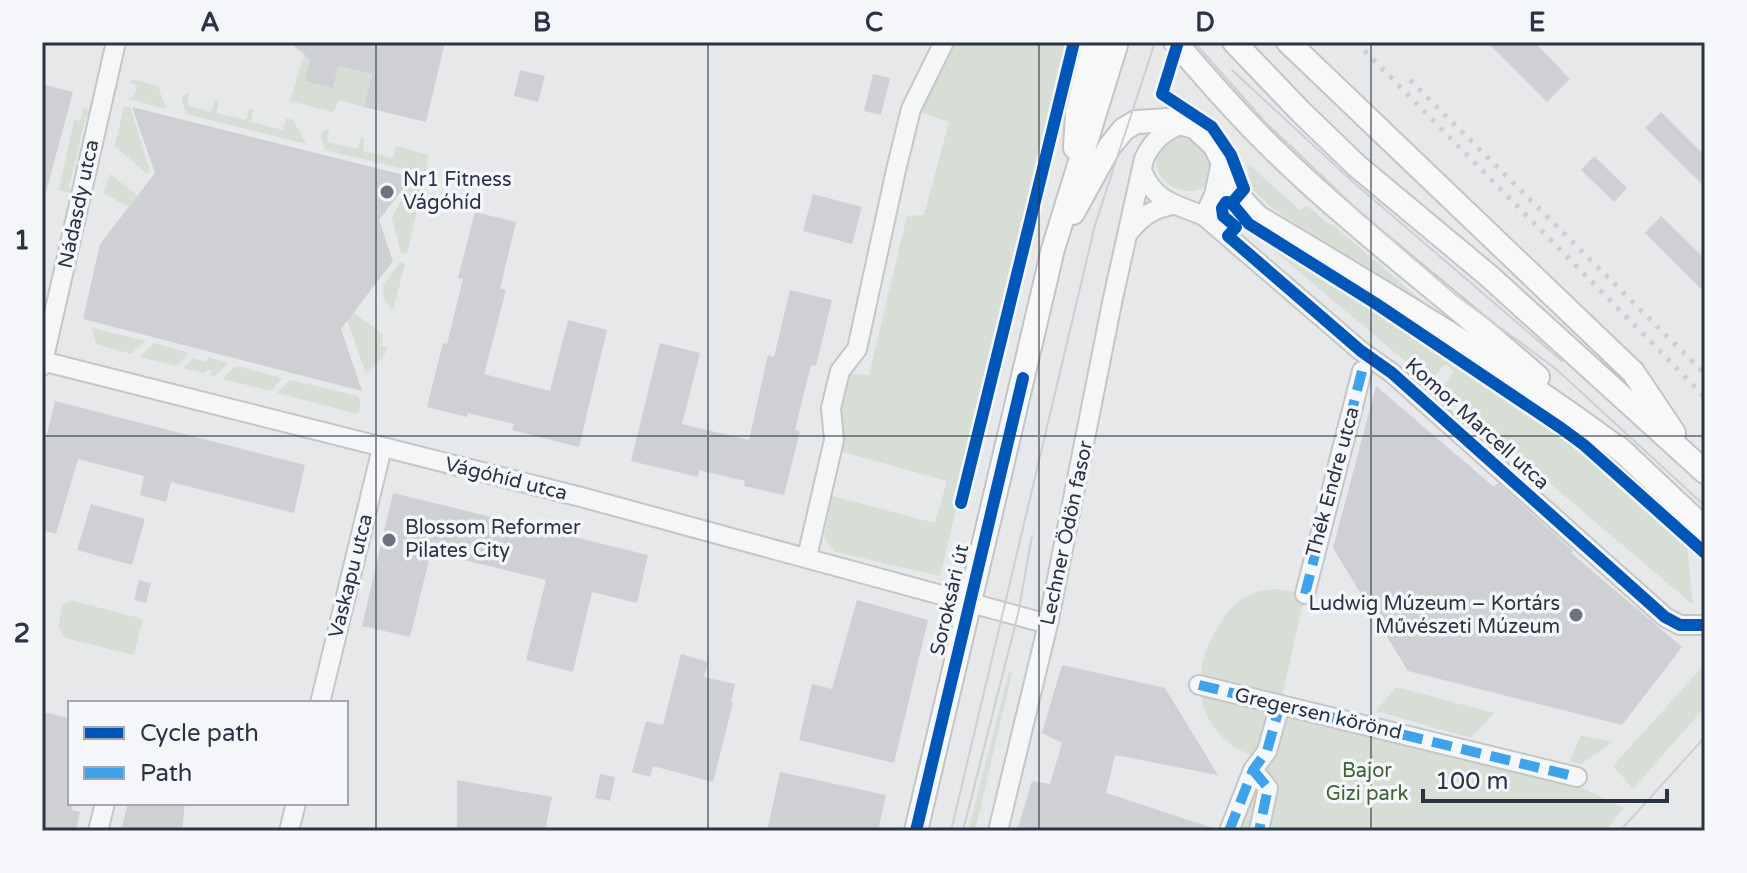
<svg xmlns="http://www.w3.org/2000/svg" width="1747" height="873" font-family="'Varela Round',sans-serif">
  <rect width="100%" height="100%" fill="#e6e8ea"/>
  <path fill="#d6ded6" d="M951 42H1069L940 576 835 552 824 538 832 496 935 523 947 481 843 452 840 412 849 374 869 375 907 216 924 215 949 122 917 111Z
    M304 55 310 57 305 81 332 88 338 64 374 67 364 107 339 100 333 112 290 101Z
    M131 79 158 86 166 109 126 98H133L137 86 130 83Z
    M189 92 187 105 211 112 215 100 219 101 216 113 246 120 249 109 253 110 251 122 283 130 286 118 293 120 306 144 186 114 182 100 184 95Z
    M124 106 130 107 150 171 147 174 115 146Z
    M84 107 91 113 90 116H86L69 187 73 189 72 193 59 190 74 120 80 121Z
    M329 129 327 142 358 149 361 137H364L363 151 393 158 396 146 429 155 425 174 325 150 321 136 322 131Z
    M1181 134C1204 139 1217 159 1207 182 1199 201 1152 189 1156 157 1158 142 1168 137 1181 134Z
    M1247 163 1300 210 1307 206 1327 223 1334 226 1454 328V332L1271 207 1251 188Z
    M110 174 137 195 128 207 104 193Z
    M412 181 423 184 407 254 401 253 392 217Z
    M1227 207H1232L1250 228 1424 341 1582 451 1674 533 1686 539 1693 603 1692 604 1440 390 1454 371 1445 364 1430 382 1227 211Z
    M400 262 405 264 393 310 384 301 383 285Z
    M353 312 383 335 381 346 387 347 384 356 366 374 347 320Z
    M92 328 145 341 131 354 96 344Z
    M154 343 189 353 176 366 140 357Z
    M208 357 229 363 215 376 210 375 213 371 208 370 204 373 183 368 193 358 206 362Z
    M236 366 282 378 271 391 222 379Z
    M290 380 358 396 361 404 358 414 277 393Z
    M1277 589 1305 594 1280 705 1570 782 1624 808 1606 831H1236L1251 786 1274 761C1206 751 1182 690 1215 632 1223 618 1232 604 1247 596 1256 591 1267 590 1277 589Z
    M70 600 143 619 134 655 65 638 58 627 62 606Z
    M1705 664V707L1633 789 1613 766Z
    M1009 672 1012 673 975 831H968Z
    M1396 687 1494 713 1471 738 1376 711Z
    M1581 735 1612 742 1581 764 1570 761Z"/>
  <path fill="#ced0d3" d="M289 42H360L379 46 380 42H445L426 122 364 107 372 74 338 66 333 88 305 81 310 59Z
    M1487 42H1534L1570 79 1547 102Z
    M520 70 545 76 538 102 514 96Z
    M873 74 890 78 881 115 864 111Z
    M42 84 73 92 46 192 42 191Z
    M132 107 412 177 379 220 393 261 341 329 362 391 83 319 100 244 155 173Z
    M1661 112 1705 156V187L1645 128Z
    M1594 156 1627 188 1614 202 1581 170Z
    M813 194 862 207 852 244 803 231Z
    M475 212 516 222 500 289 506 290 484 374 550 391 568 320 607 330 579 447 512 430 514 424 468 413 467 417 427 407 443 343 447 344 463 279 458 278Z
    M1661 216 1705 259V293L1645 233Z
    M790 290 832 300 816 366 811 365 795 430 800 431 784 495 744 486 745 481 699 470 698 477 631 461 660 343 700 353 682 424 749 440 768 355 774 357Z
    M1376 386 1494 487 1498 483 1573 551 1571 553 1682 647 1622 725 1408 671 1333 548Z
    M55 401 305 465 294 513 171 482 166 502 140 495 144 476 78 459 56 534 42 530V454Z
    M393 493 648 555 637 603 592 592 573 672 526 660 546 580 431 552 410 637 362 626Z
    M91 504 145 519 132 565 77 550Z
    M139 580 151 583 146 603 134 600Z
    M857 600 928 620 894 763 799 740 812 684 832 689Z
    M681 654 708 662 704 677 735 684 731 702 733 703 713 782 653 766 650 777 632 772 646 721 663 725Z
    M1062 665 1165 688 1218 775 1115 755 1106 793 1213 828V831H1017L1032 781 1050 784 1062 743 1042 733Z
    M42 712 70 718V803H73L72 810 80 812 76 831H42Z
    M780 772 886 795 878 831H767Z
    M600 774 615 777 610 801 595 798Z
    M457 780 552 797 545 831H457Z
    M128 803H185L182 831H121Z"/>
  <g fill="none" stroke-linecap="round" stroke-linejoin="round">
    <defs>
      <path id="minor" d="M1143 173C1155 202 1178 205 1204 216L1361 351 1392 373 1665 617 1680 625H1705
        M1204 216 1214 195 1222 158
        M1130 231C1143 215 1153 209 1173 205
        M42 361 581 497 1048 624
        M42 366 116 42
        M807 557 834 440 831 408 840 371 857 349 896 170 911 109 944 42
        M1305 594 1362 371
        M1199 685 1577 777
        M320 703 382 448
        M1253 770 1268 788 1259 831
        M98 831 105 803
        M289 831 296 803
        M998 831 1048 624 1113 298 1144 159C1153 139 1164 132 1183 123
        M1229 831 1253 770 1267 751 1280 705"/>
      <path id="major" d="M1175 42C1207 79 1239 116 1274 150 1357 231 1451 300 1538 377
        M1234 42 1301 112 1357 166 1489 276 1705 472
        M1288 42 1633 372 1674 433
        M1075 148 1077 113 1094 42
        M1073 213 1110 146 1124 129 1136 122 1168 120 1195 127 1215 146 1238 196 1258 217C1384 292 1510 367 1627 455
        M1618 447 1705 529
        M916 831 1053 249 1117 42"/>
    </defs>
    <use href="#minor" stroke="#c4c6c8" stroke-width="22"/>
    <use href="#major" stroke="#c2c5c8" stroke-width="26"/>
    <use href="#minor" stroke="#f5f6f7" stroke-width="18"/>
    <use href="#major" stroke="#f8f8f8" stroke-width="22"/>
    <path stroke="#cecfd2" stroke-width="2" d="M1194 42 1265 122 1362 214 1456 295 1556 369 1705 506
      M1232 70 1353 182 1562 361
      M951 831 1095 225 1155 42
      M963 831 1018 614 1032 536
      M1620 831 1705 737"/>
    <path stroke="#cecfd2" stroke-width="5" stroke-dasharray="4 8" stroke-linecap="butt" d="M1356 42 1705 397
      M1410 80 1705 374"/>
    <path stroke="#3ea3ec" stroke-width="10" stroke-dasharray="20 10" stroke-linecap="butt" d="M1305 594 1362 371
      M1199 685 1577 777
      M1253 770 1268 788 1259 831
      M1229 831 1253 770 1267 751 1280 705"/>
    <defs>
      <path id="cycleway" d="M1178 42 1162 94 1212 127 1231 155 1244 189 1232 203 1226 202 1222 208 1223 216 1236 227 1228 236 1361 351 1392 373 1665 617 1680 625H1705
        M1234 206 1249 224 1375 303 1561 428 1584 445 1705 553
        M961 503 1074 42
        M916 831 1023 378"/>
    </defs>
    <use href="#cycleway" stroke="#f4f6f9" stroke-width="17"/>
    <use href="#cycleway" stroke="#0057b8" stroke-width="12"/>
  </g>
  <path fill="none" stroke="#2b3445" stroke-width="2" stroke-opacity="0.55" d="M376 42V831M708 42V831M1039 42V831M1371 42V831M42 436H1705"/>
  <g fill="#6c737f" stroke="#f4f6f9" stroke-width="3">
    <circle cx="387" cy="192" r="8"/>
    <circle cx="389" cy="540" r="8"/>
    <circle cx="1576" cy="615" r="8"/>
  </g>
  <g text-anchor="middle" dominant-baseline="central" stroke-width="7" stroke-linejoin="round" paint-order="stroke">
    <g font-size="20" fill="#2b3445" stroke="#f4f6f9" text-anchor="start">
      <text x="403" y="180">Nr1 Fitness<tspan x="403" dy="23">Vágóhíd</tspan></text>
      <text x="405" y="528">Blossom Reformer<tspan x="405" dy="23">Pilates City</tspan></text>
      <text x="1560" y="604" text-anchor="end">Ludwig Múzeum – Kortárs<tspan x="1560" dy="23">Művészeti Múzeum</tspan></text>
    </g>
    <g font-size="20" fill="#2b3445" stroke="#f4f6f9">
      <text transform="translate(79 204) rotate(-78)">Nádasdy utca</text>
      <text transform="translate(1477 424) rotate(42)">Komor Marcell utca</text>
      <text transform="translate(506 479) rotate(14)">Vágóhíd utca</text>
      <text transform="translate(1333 482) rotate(-75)">Thék Endre utca</text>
      <text transform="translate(1067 533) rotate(-78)">Lechner Ödön fasor</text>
      <text transform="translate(351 576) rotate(-76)">Vaskapu utca</text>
      <text transform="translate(950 600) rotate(-77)">Soroksári út</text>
      <text transform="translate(1318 714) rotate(13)">Gregersen körönd</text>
    </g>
    <g font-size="20" fill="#3f6138" stroke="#f4f6f9">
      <text x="1367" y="771">Bajor<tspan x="1367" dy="23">Gizi park</tspan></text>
    </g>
  </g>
  <rect width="1747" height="873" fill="none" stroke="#f4f6f9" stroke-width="88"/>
  <rect x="68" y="701" width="280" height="104" fill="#f4f6f9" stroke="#a4a8b1" stroke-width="2"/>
  <rect x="84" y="727" width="40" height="12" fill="#0057b8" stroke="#a4a8b1" stroke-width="2"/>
  <text x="140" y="741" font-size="24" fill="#2b3445">Cycle path</text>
  <rect x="84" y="767" width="40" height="12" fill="#3ea3ec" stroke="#a4a8b1" stroke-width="2"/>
  <text x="140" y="781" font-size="24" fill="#2b3445">Path</text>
  <path d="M1423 789v12h244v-12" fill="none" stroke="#2b3445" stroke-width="4"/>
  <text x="1435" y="789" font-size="24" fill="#2b3445" stroke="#f4f6f9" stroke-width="6" paint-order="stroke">100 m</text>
  <rect x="44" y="44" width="1659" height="785" fill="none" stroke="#2b3445" stroke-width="3"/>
  <g font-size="26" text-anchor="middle" font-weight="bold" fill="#2b3445">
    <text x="210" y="31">A</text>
    <text x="542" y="31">B</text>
    <text x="874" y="31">C</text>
    <text x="1205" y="31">D</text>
    <text x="1537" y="31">E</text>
    <text x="22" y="249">1</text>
    <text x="22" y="642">2</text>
  </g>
</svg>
